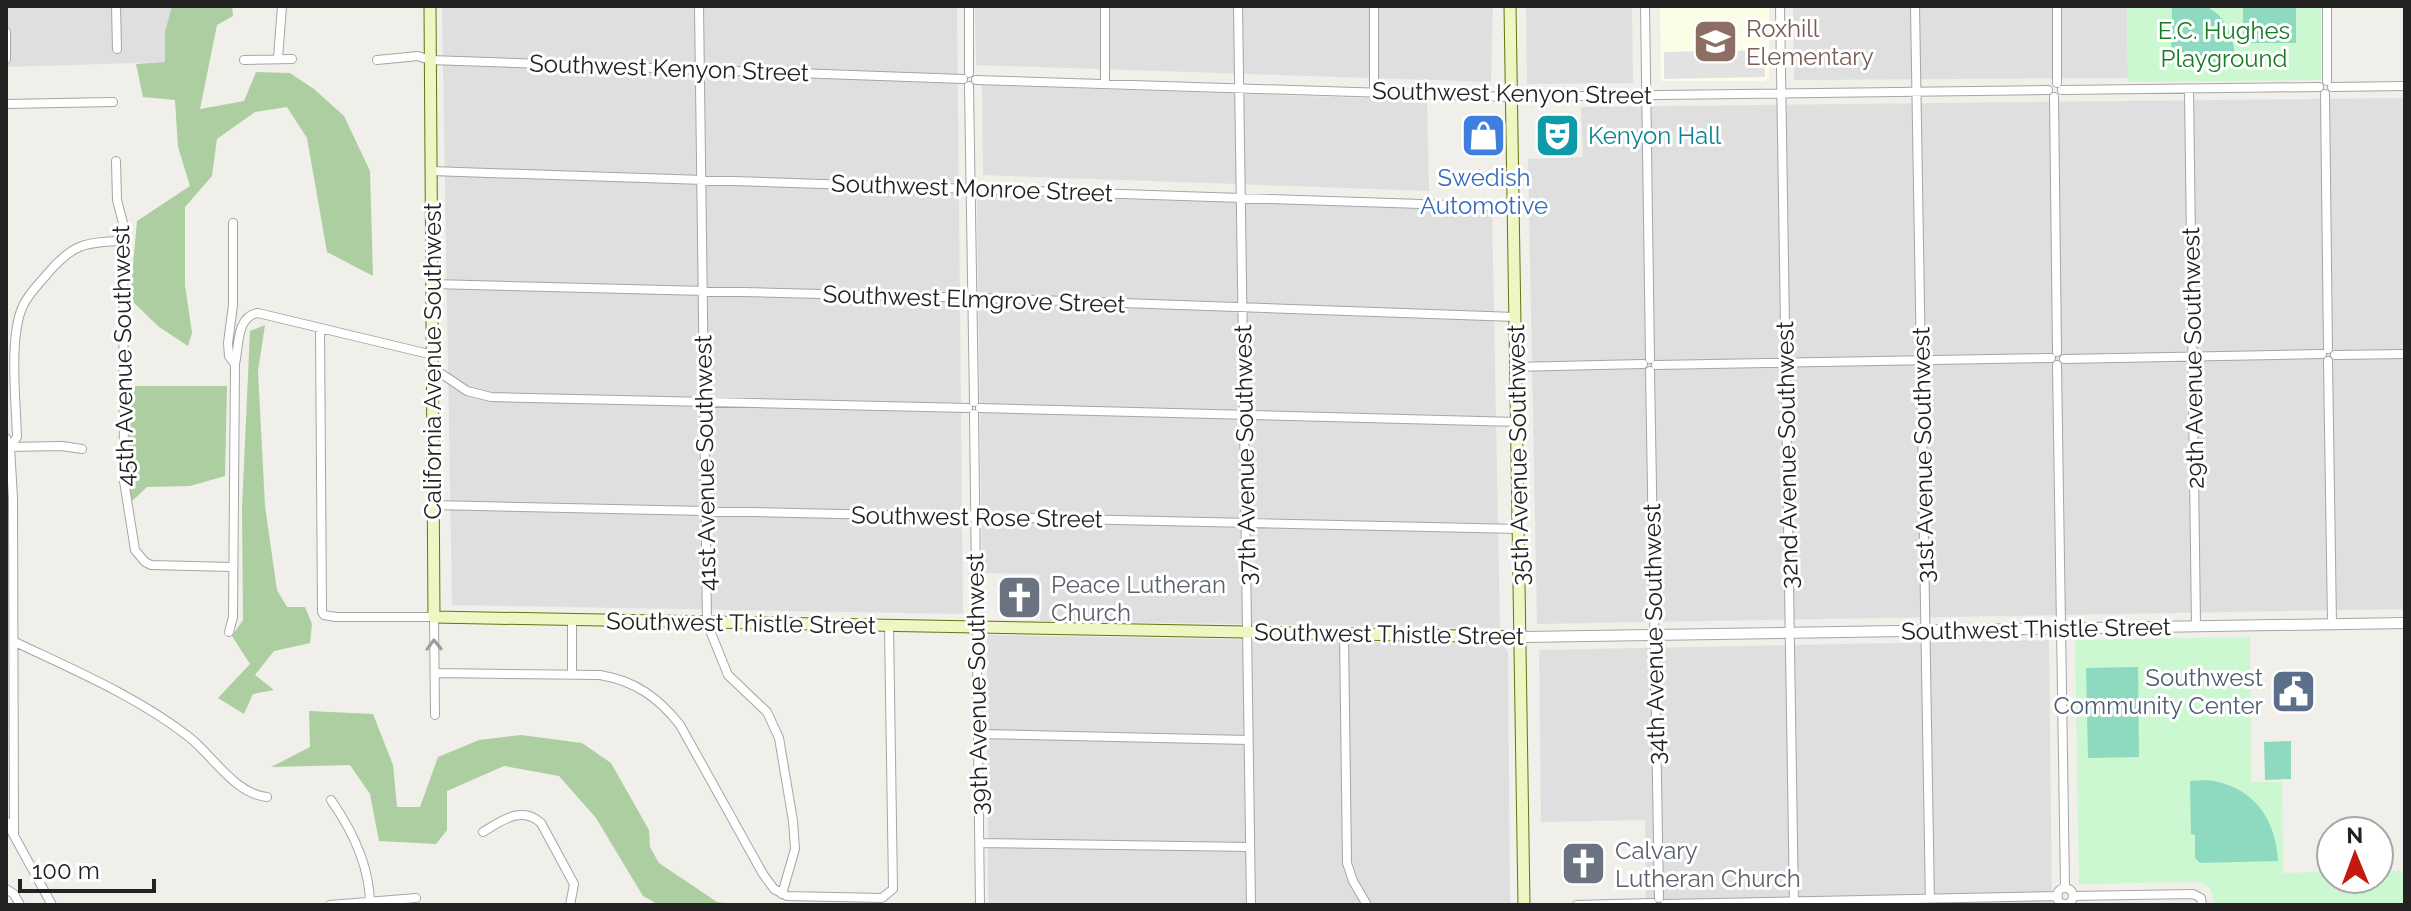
<svg xmlns="http://www.w3.org/2000/svg" width="2411" height="911" font-family="Raleway,sans-serif">
  <rect width="100%" height="100%" fill="#f1efea"/>
  <path fill="#e0dfdf" d="M6 6H172L166 32V62L6 67Z
    M442 6H957L963 614 452 605Z
    M975 6H1493L1491 82 976 65Z
    M1526 6H1632L1633 83 1527 84Z
    M1793 6H2127L2128 78 1794 80Z
    M982 85 1427 100 1429 191 983 175Z
    M2405 98V609L1537 624 1528 159 1583 157 1581 107Z
    M981 195 1492 210 1500 628 1040 621 1039 574 982 573 977 202Z
    M987 635 1502 644 1508 652 1510 905H988Z
    M2049 640 2052 905H1646L1645 820 1541 822 1539 650Z"/>
  <path fill="#fcfde7" d="M1660 6H1769V77L1764 81H1661Z"/>
  <path fill="#accea1" d="M172 6H232L233 16 217 25 200 109 244 101 256 72 290 73 314 89 344 116 370 171 373 276 327 252 307 138 287 107 255 112 217 139 212 176 185 207V285L192 333 188 346 159 327 130 299 137 221 190 186 178 147 175 100 143 97 136 64 165 62V32Z
    M265 325 258 371 265 506 277 590 287 607H305L312 624 310 643 274 651 255 675 274 690 253 694 244 714 218 698 250 664 232 636 243 620 242 508 250 331Z
    M132 386H227L225 476 190 486 147 487 130 503 129 420Z
    M309 711 373 714 393 765 397 807H420L438 757 479 740 521 735 582 743 611 763 649 830 650 847 659 863 717 902 748 905H659L643 896 596 818 559 776 504 766 447 791V830L436 844 379 841 370 794 350 765 271 767 310 747Z"/>
  <path fill="#cbf7d1" d="M2127 6H2321V80L2128 82Z
    M2250 637 2251 782H2282L2283 873 2331 872V879H2379V871H2405V905H2214C2213 891 2210 884 2196 882L2079 884 2075 640Z"/>
  <path fill="#8edac1" d="M2172 6C2181 6 2195 3 2204 6 2227 13 2235 43 2236 64L2171 63Z
    M2243 6H2296V43H2243Z
    M2138 667 2139 757 2088 758 2086 668Z
    M2291 741V779L2265 780 2264 742Z
    M2207 780C2252 785 2276 818 2278 861L2200 863 2195 858V835L2191 834 2190 781Z"/>
  <path fill="#e2e2e2" d="M1764 50 1765 77 1664 79V52Z"/>
  <g fill="none" stroke-linecap="round" stroke-linejoin="round">
    <defs>
      <path id="minor" d="M116 6 117 49
        M699 6 707 623 728 675 767 712 779 738 793 821 795 849 782 894
        M969 6V73
        M1238 6 1251 905
        M1374 6V91
        M1645 6 1650 359
        M1780 6 1794 905
        M1915 6 1930 905
        M6 32V59
        M278 58 282 6
        M244 60 292 59
        M377 60 418 56 430 60 963 79
        M976 80 1510 97 2048 90
        M2327 81V6
        M1105 83V6
        M2057 83V6
        M969 86 974 402
        M2332 87 2405 86
        M2189 89 2196 626
        M2062 90 2319 87
        M2325 94 2328 349
        M2054 97 2057 352
        M6 104 113 102
        M116 161 117 200 123 223 124 481 135 550 145 562 151 565 232 567
        M431 171 1512 207
        M432 284 980 298 1515 317
        M320 329 322 612 324 615 336 617H434L435 715
        M2335 355 2405 354
        M2064 359 2322 354
        M2328 361 2332 624
        M235 364C239 347 236 316 258 313L433 355
        M1656 365 2051 358
        M2057 365 2065 888
        M1517 367 1643 364
        M433 368 467 391 491 397 968 408
        M1650 371 1659 898
        M980 408 1518 422
        M974 414 980 905
        M6 438 10 447 13 498 14 835
        M7 447 62 446 82 449
        M10 447 17 437C16 402 9 339 22 308 27 295 39 284 48 273 73 244 85 242 123 241
        M433 505 1520 529
        M572 620V674
        M229 632 233 617 235 364 229 356 228 343 233 305V223
        M1344 633 1347 863 1353 881 1367 905
        M15 642C74 670 138 697 189 737 213 756 235 794 267 797
        M435 673 600 675C635 681 658 697 680 725L763 874 774 889 787 896 882 898 893 889 889 626
        M979 734 1248 740
        M331 800C352 830 370 868 370 905
        M6 821 52 905
        M483 832C501 821 522 805 541 823L574 884 570 905
        M980 843 1250 847
        M2057 896a8 8 0 1 1 16 0a8 8 0 1 1-16 0Z
        M6 889 14 894 20 905
        M2073 896 2193 894 2201 898 2202 905
        M1665 904 2058 896
        M330 905 416 898
        M1577 905 1652 903"/>
      <path id="tertiary" d="M1521 637 2405 623"/>
      <path id="secondary" d="M430 6 434 617 1521 637
        M1510 6 1524 905"/>
    </defs>
    <use href="#minor" stroke="#a6a6a6" stroke-width="10"/>
    <use href="#tertiary" stroke="#a6a6a6" stroke-width="12"/>
    <use href="#secondary" stroke="#63750d" stroke-width="13"/>
    <use href="#minor" stroke="#fff" stroke-width="8"/>
    <use href="#tertiary" stroke="#fff" stroke-width="10"/>
    <use href="#secondary" stroke="#f0f6c3" stroke-width="11"/>
  </g>
  <defs><path id="oneway-chevron" d="M-2-3.5L2.5 0L-2 3.5" fill="none" stroke-width="1.6" stroke-linecap="round" stroke-linejoin="round" transform="scale(2)"/></defs>
  <use stroke="#9c9c9c" href="#oneway-chevron" transform="translate(434 645) rotate(-91)"/>
  <defs>
    <symbol id="school-square" viewBox="-11 -11 22 22"><rect x="-9" y="-9" width="18" height="18" rx="4" fill="#8d6e63" stroke="#fff"/><path d="M0-5L7-2L0 1L-7-2ZM-4 1L0 2.5L4 1V4Q0 6-4 4Z" fill="#fff"/></symbol>
    <symbol id="shop-square" viewBox="-11 -11 22 22"><rect x="-9" y="-9" width="18" height="18" rx="4" fill="#3f7fe0" stroke="#fff"/><path d="M-5-2.5h2.3a2.7 3.5 0 0 1 5.4 0H5L5.5 6h-11ZM-1.5-2.5h3a1.5 2.3 0 0 0-3 0Z" fill="#fff"/></symbol>
    <symbol id="theatre-square" viewBox="-11 -11 22 22"><rect x="-9" y="-9" width="18" height="18" rx="4" fill="#0f9aa8" stroke="#fff"/><path d="M-5-5.5Q0-4 5-5.5V0Q5 5 0 6Q-5 5-5 0ZM-3.3-2.5H-1v1.5H-3.3ZM1-2.5H3.3v1.5H1ZM-2.8 1Q0 5.5 2.8 1Z" fill="#fff"/></symbol>
    <symbol id="church-square" viewBox="-11 -11 22 22"><rect x="-9" y="-9" width="18" height="18" rx="4" fill="#6b7280" stroke="#fff"/><path d="M-1.2-6h2.4v3.5h3.3v2.4h-3.3V6h-2.4V-.1h-3.3v-2.4h3.3Z" fill="#fff"/></symbol>
    <symbol id="civic-square" viewBox="-11 -11 22 22"><rect x="-9" y="-9" width="18" height="18" rx="4" fill="#5c6f8a" stroke="#fff"/><path d="M-.6-6.5H3V-4.5H.6V-3L4-1V1h2V6H-6V1h2V-1L-.6-3ZM-1.2 2.5V6h2.4V2.5Z" fill="#fff"/></symbol>
  </defs>
  <g fill-rule="evenodd">
    <use href="#school-square" x="1690" y="16" width="51" height="51"/>
    <use href="#shop-square" x="1458" y="110" width="51" height="51"/>
    <use href="#theatre-square" x="1532" y="110" width="51" height="51"/>
    <use href="#church-square" x="994" y="572" width="51" height="51"/>
    <use href="#civic-square" x="2268" y="666" width="51" height="51"/>
    <use href="#church-square" x="1558" y="838" width="51" height="51"/>
  </g>
  <g text-anchor="middle" dominant-baseline="central" stroke-width="6" stroke-linejoin="round" paint-order="stroke">
    <g font-size="24" fill="#785e54" stroke="#fff" text-anchor="start">
      <text x="1746" y="28">Roxhill<tspan x="1746" dy="28">Elementary</tspan></text>
    </g>
    <g font-size="24" fill="#147c23" stroke="#fff">
      <text x="2224" y="30">E.C. Hughes<tspan x="2224" dy="28">Playground</tspan></text>
    </g>
    <g font-size="24" fill="#222" stroke="#fff">
      <text transform="translate(669 68) rotate(2)">Southwest Kenyon Street</text>
      <text transform="translate(1512 93) rotate(1)">Southwest Kenyon Street</text>
      <text transform="translate(972 188) rotate(2)">Southwest Monroe Street</text>
      <text transform="translate(974 299) rotate(2)">Southwest Elmgrove Street</text>
      <text transform="translate(123 356) rotate(-91)">45th Avenue Southwest</text>
      <text transform="translate(2193 358) rotate(-91)">29th Avenue Southwest</text>
      <text transform="translate(432 361) rotate(-90)">California Avenue Southwest</text>
      <text transform="translate(1245 455) rotate(-91)">37th Avenue Southwest</text>
      <text transform="translate(1518 455) rotate(-91)">35th Avenue Southwest</text>
      <text transform="translate(1787 455) rotate(-91)">32nd Avenue Southwest</text>
      <text transform="translate(1923 455) rotate(-91)">31st Avenue Southwest</text>
      <text transform="translate(705 463) rotate(-91)">41st Avenue Southwest</text>
      <text transform="translate(977 517) rotate(1)">Southwest Rose Street</text>
      <text transform="translate(741 623) rotate(1)">Southwest Thistle Street</text>
      <text transform="translate(2036 629) rotate(-1)">Southwest Thistle Street</text>
      <text transform="translate(1389 634) rotate(1)">Southwest Thistle Street</text>
      <text transform="translate(1654 634) rotate(-91)">34th Avenue Southwest</text>
      <text transform="translate(977 684) rotate(-91)">39th Avenue Southwest</text>
    </g>
    <g font-size="24" fill="#0d838f" stroke="#fff" text-anchor="start">
      <text x="1588" y="135">Kenyon Hall</text>
    </g>
    <g font-size="24" fill="#366cbe" stroke="#fff">
      <text x="1484" y="177">Swedish<tspan x="1484" dy="28">Automotive</tspan></text>
    </g>
    <g font-size="24" fill="#5b616d" stroke="#fff" text-anchor="start">
      <text x="1051" y="584">Peace Lutheran<tspan x="1051" dy="28">Church</tspan></text>
      <text x="1615" y="850">Calvary<tspan x="1615" dy="28">Lutheran Church</tspan></text>
    </g>
    <g font-size="24" fill="#4e5e75" stroke="#fff" text-anchor="end">
      <text x="2263" y="677">Southwest<tspan x="2263" dy="28">Community Center</tspan></text>
    </g>
  </g>
  <rect width="2411" height="911" fill="none" stroke="#222222" stroke-width="16"/>
  <g transform="translate(2355 855) rotate(359)"><circle r="38" fill="#ffffff" stroke="#a7a7a7" stroke-width="2"/>
  <path d="M0-6L14 30L0 20L-14 30Z" fill="#c6190e"/>
  <text y="-12" font-size="22" font-weight="bold" text-anchor="middle" fill="#222222">N</text>
  </g>
  <path d="M20 879v12h134v-12" fill="none" stroke="#222222" stroke-width="4"/>
  <text x="32" y="879" font-size="24" fill="#222222" stroke="#ffffff" stroke-width="6" paint-order="stroke">100 m</text>
</svg>
